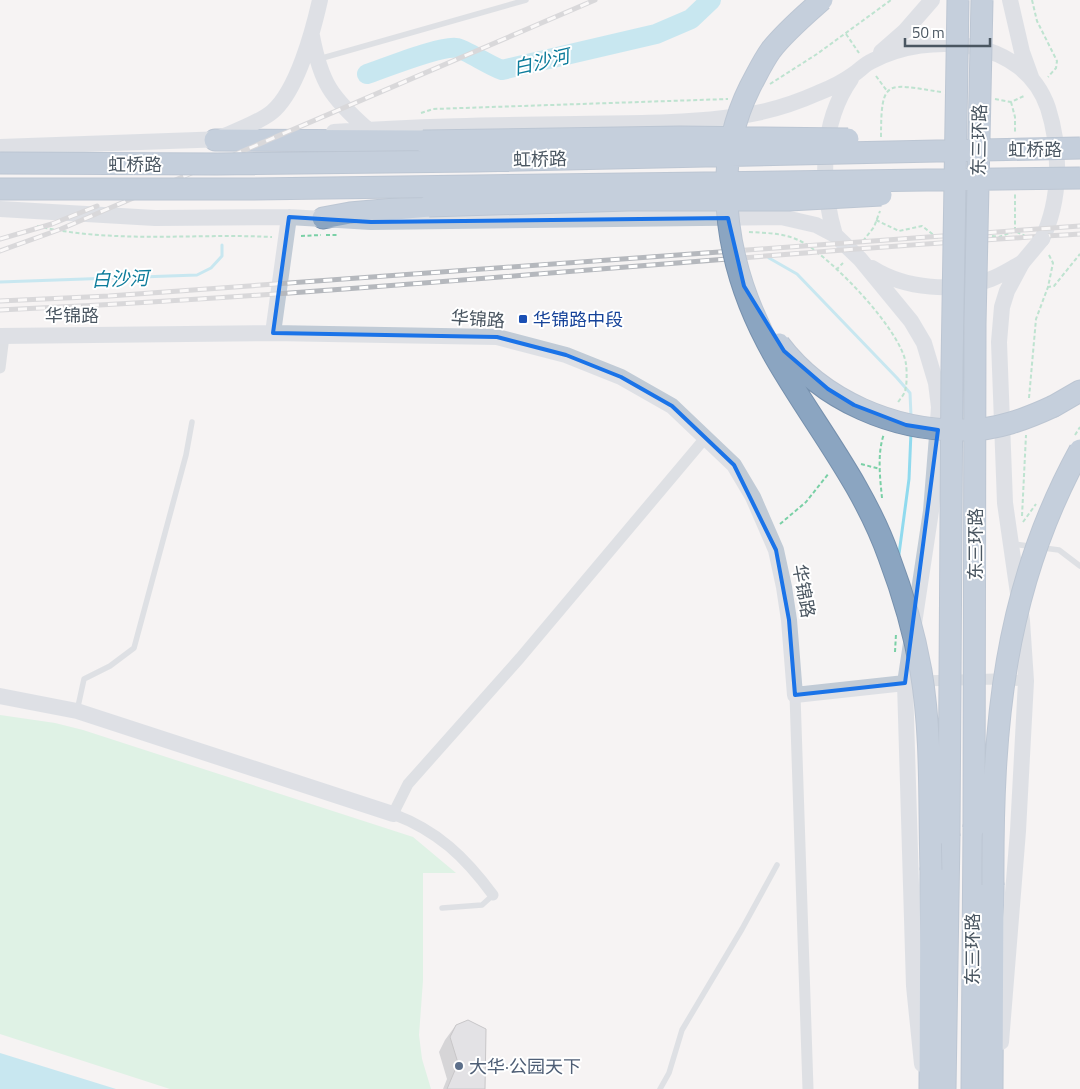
<svg xmlns="http://www.w3.org/2000/svg" width="1080" height="1089" font-family="'Titillium Web','Noto Sans SC',sans-serif">
  <rect width="100%" height="100%" fill="#f5f3f3"/>
  <path fill="#c3f1d5" d="M0 715 55 723 83 730 413 837 456 873H423V980L419 1035 422 1059 431 1089H170L0 1034Z"/>
  <path fill="#90daee" d="M0 1053 116 1089H0Z"/>
  <g fill="none" stroke-linecap="round" stroke-linejoin="round">
    <path stroke="#90daee" stroke-width="3" d="M769 258 797 274 897 378 910 393 911 416
      M0 282 197 275 211 268 222 256V245
      M899 554 909 479 911 432"/>
    <path stroke="#90daee" stroke-width="20" d="M367 74C385 68 441 45 457 48 466 50 490 66 502 70L656 34 691 19 711 0"/>
    <defs>
      <path id="highway" d="M215 140 423 141
        M323 218 350 213 429 206
        M1054 406 1080 391
        M930 1089 931 870
        M945 1089 949 836
        M972 1089 974 827
        M992 1089 993 885"/>
    </defs>
    <use href="#highway" stroke="#7690ad" stroke-width="23"/>
    <path stroke="#7ad0a6" stroke-width="2" stroke-dasharray="4 2.5" stroke-linecap="butt" d="M1032 0 1037 21 1057 61 1056 68 1048 77
      M846 34 859 53
      M876 76 887 91
      M770 84 817 54 891 0
      M995 99 1011 102 1024 96
      M1011 102 1015 117V134
      M421 113 433 109 728 99
      M881 137C881 77 887 84 941 92
      M876 220 899 231 922 226 939 239
      M37 226C115 244 193 233 272 237
      M1015 231V194
      M749 232C768 233 787 233 804 243 834 261 901 330 906 364 907 371 907 385 905 391 904 395 899 400 897 404
      M326 235H339
      M301 236 321 235
      M992 236 999 237 1015 231 1027 237
      M863 241 874 227 880 211
      M1049 255 1053 263 1048 287 1054 286 1080 254
      M836 270 843 263
      M1029 398 1036 319 1048 287
      M1075 435 1080 427
      M861 464 880 469
      M882 498C880 478 877 453 884 434
      M1022 516 1026 435
      M1023 522 1036 504
      M780 524 806 502 829 473
      M895 652 896 634"/>
    <path stroke="#c1cad2" stroke-width="5.5" d="M319 59 526 0
      M1013 544 1059 550 1080 566
      M77 711 84 679 110 666 134 648 186 455 192 422
      M442 908 482 905 493 895
      M660 1089 669 1073 682 1030 742 929 777 865"/>
    <path stroke="#c1cad2" stroke-width="11" d="M0 368 4 336
      M920 681 996 679 1026 681
      M795 695 808 1089
      M493 895C465 857 438 831 393 814L408 784 520 658 706 437"/>
    <path stroke="#c1cbd6" stroke-width="16" d="M1010 0 1022 52 1031 77
      M312 36C321 83 331 97 367 129L372 131
      M881 52 905 31 932 0
      M334 132C415 126 495 125 576 124 625 123 675 124 724 118 756 115 789 106 818 93 831 88 843 82 854 74 860 70 865 64 872 61 929 31 1024 37 1048 108 1061 149 1061 200 1042 239
      M217 139C233 132 259 123 272 112 297 91 313 31 320 0
      M0 147 225 139
      M0 209 155 218 289 217 371 222 781 217 816 225 835 235 860 259 911 321 924 343 936 383 939 407 937 436 931 511 905 683 914 986 922 1064
      M835 235C820 185 820 123 851 79
      M872 268C905 289 955 293 991 279 1002 275 1012 268 1022 263
      M273 333 289 217
      M0 336 273 333 497 337 566 355 621 377 672 406 734 465 753 497 776 550 784 587 789 620 795 695 905 683
      M0 696 77 711 393 814
      M1001 1042 1018 831 1026 681 1022 621 1005 503 999 342 1002 307 1007 291 1022 263"/>
    <use href="#highway" stroke="#8ba5c1" stroke-width="21"/>
    <defs>
      <path id="rail" d="M0 239 52 224 97 206
        M0 251 61 229 595 0
        M0 301 109 296 1080 226
        M0 310C361 294 720 255 1080 234"/>
    </defs>
    <use href="#rail" stroke="#b5b8bd" stroke-width="5"/>
    <use href="#rail" stroke="#fff" stroke-width="3" stroke-dasharray="9" stroke-linecap="butt"/>
    <defs>
      <path id="highway-bridge" d="M822 0C804 16 786 31 771 50 763 61 757 74 750 87 707 173 728 274 774 355 812 422 863 483 889 557 903 594 914 632 921 671 932 736 929 804 931 870
        M423 141 680 137 848 139
        M0 163 217 164 475 161 1080 148
        M0 189H249L1080 178
        M429 206 629 200H789L881 195
        M779 344C822 401 895 432 966 430 997 430 1026 419 1054 406
        M974 827 975 324 982 0
        M949 836 952 367 958 0
        M993 885C992 728 1003 590 1080 450"/>
    </defs>
    <use href="#highway-bridge" stroke="#7690ad" stroke-width="23" stroke-linecap="butt"/>
    <path stroke="#c1cbd6" stroke-width="16" d="M1022 263 1042 239"/>
    <use href="#highway-bridge" stroke="#8ba5c1" stroke-width="21"/>
  </g>
  <path fill="#b0b2b7" d="M456 1025 485 1089H443L447 1079 439 1052 445 1040Z"/>
  <path fill="#cdcfd5" stroke="#909195" d="M468 1020 486 1029 485 1089H447L458 1063 450 1037 456 1025Z"/>
  <path d="M0 0H1080V1089H0ZM289 217 371 222 728 218 744 286 784 351 828 389 854 405 906 425 938 430 905 683 795 695 789 620 776 550 734 465 672 406 621 377 566 355 497 337 273 333Z" fill="#f5f3f3" fill-opacity=".55" fill-rule="evenodd"/>
  <path fill="none" stroke="#1a73e8" stroke-width="4" stroke-linejoin="round" d="M289 217 371 222 728 218 744 286 784 351 828 389 854 405 906 425 938 430 905 683 795 695 789 620 776 550 734 465 672 406 621 377 566 355 497 337 273 333Z"/>
  <rect fill="#1a4fb4" stroke="#fff" stroke-width="2" x="518" y="314" width="10" height="10" rx="2.5"/>
  <circle fill="#5c6f8a" stroke="#fff" stroke-width="2" cx="459" cy="1066" r="5"/>
  <g text-anchor="middle" dominant-baseline="central" stroke-width="4" stroke-linejoin="round" paint-order="stroke">
    <g font-size="18" fill="#4a5661" stroke="#fff">
      <text transform="translate(979 140) rotate(-89)">东三环路</text>
      <text x="1035" y="149">虹桥路</text>
      <text transform="translate(540 159) rotate(-1)">虹桥路</text>
      <text x="135" y="164">虹桥路</text>
      <text x="72" y="315">华锦路</text>
      <text transform="translate(478 319) rotate(4)">华锦路</text>
      <text transform="translate(975 544) rotate(-90)">东三环路</text>
      <text transform="translate(804 591) rotate(80)">华锦路</text>
      <text transform="translate(972 949) rotate(-90)">东三环路</text>
    </g>
    <g font-size="18" fill="#164399" stroke="#fff" text-anchor="start">
      <text x="533" y="319">华锦路中段</text>
    </g>
    <g font-size="18" fill="#4e5e75" stroke="#fff" text-anchor="start">
      <text x="469" y="1066">大华·公园天下</text>
    </g>
    <g font-size="19" font-style="italic" fill="#0c7c9b" stroke="#fff">
      <text transform="translate(541 61) rotate(-13)">白沙河</text>
      <text transform="translate(120 278) rotate(-2)">白沙河</text>
    </g>
  </g>
  <path d="M905 38v8h85v-8" fill="none" stroke="#4a5661" stroke-width="2.5"/>
  <text x="912" y="38" font-size="15" fill="#4a5661" stroke="#ffffff" stroke-width="4" paint-order="stroke">50 m</text>
</svg>
